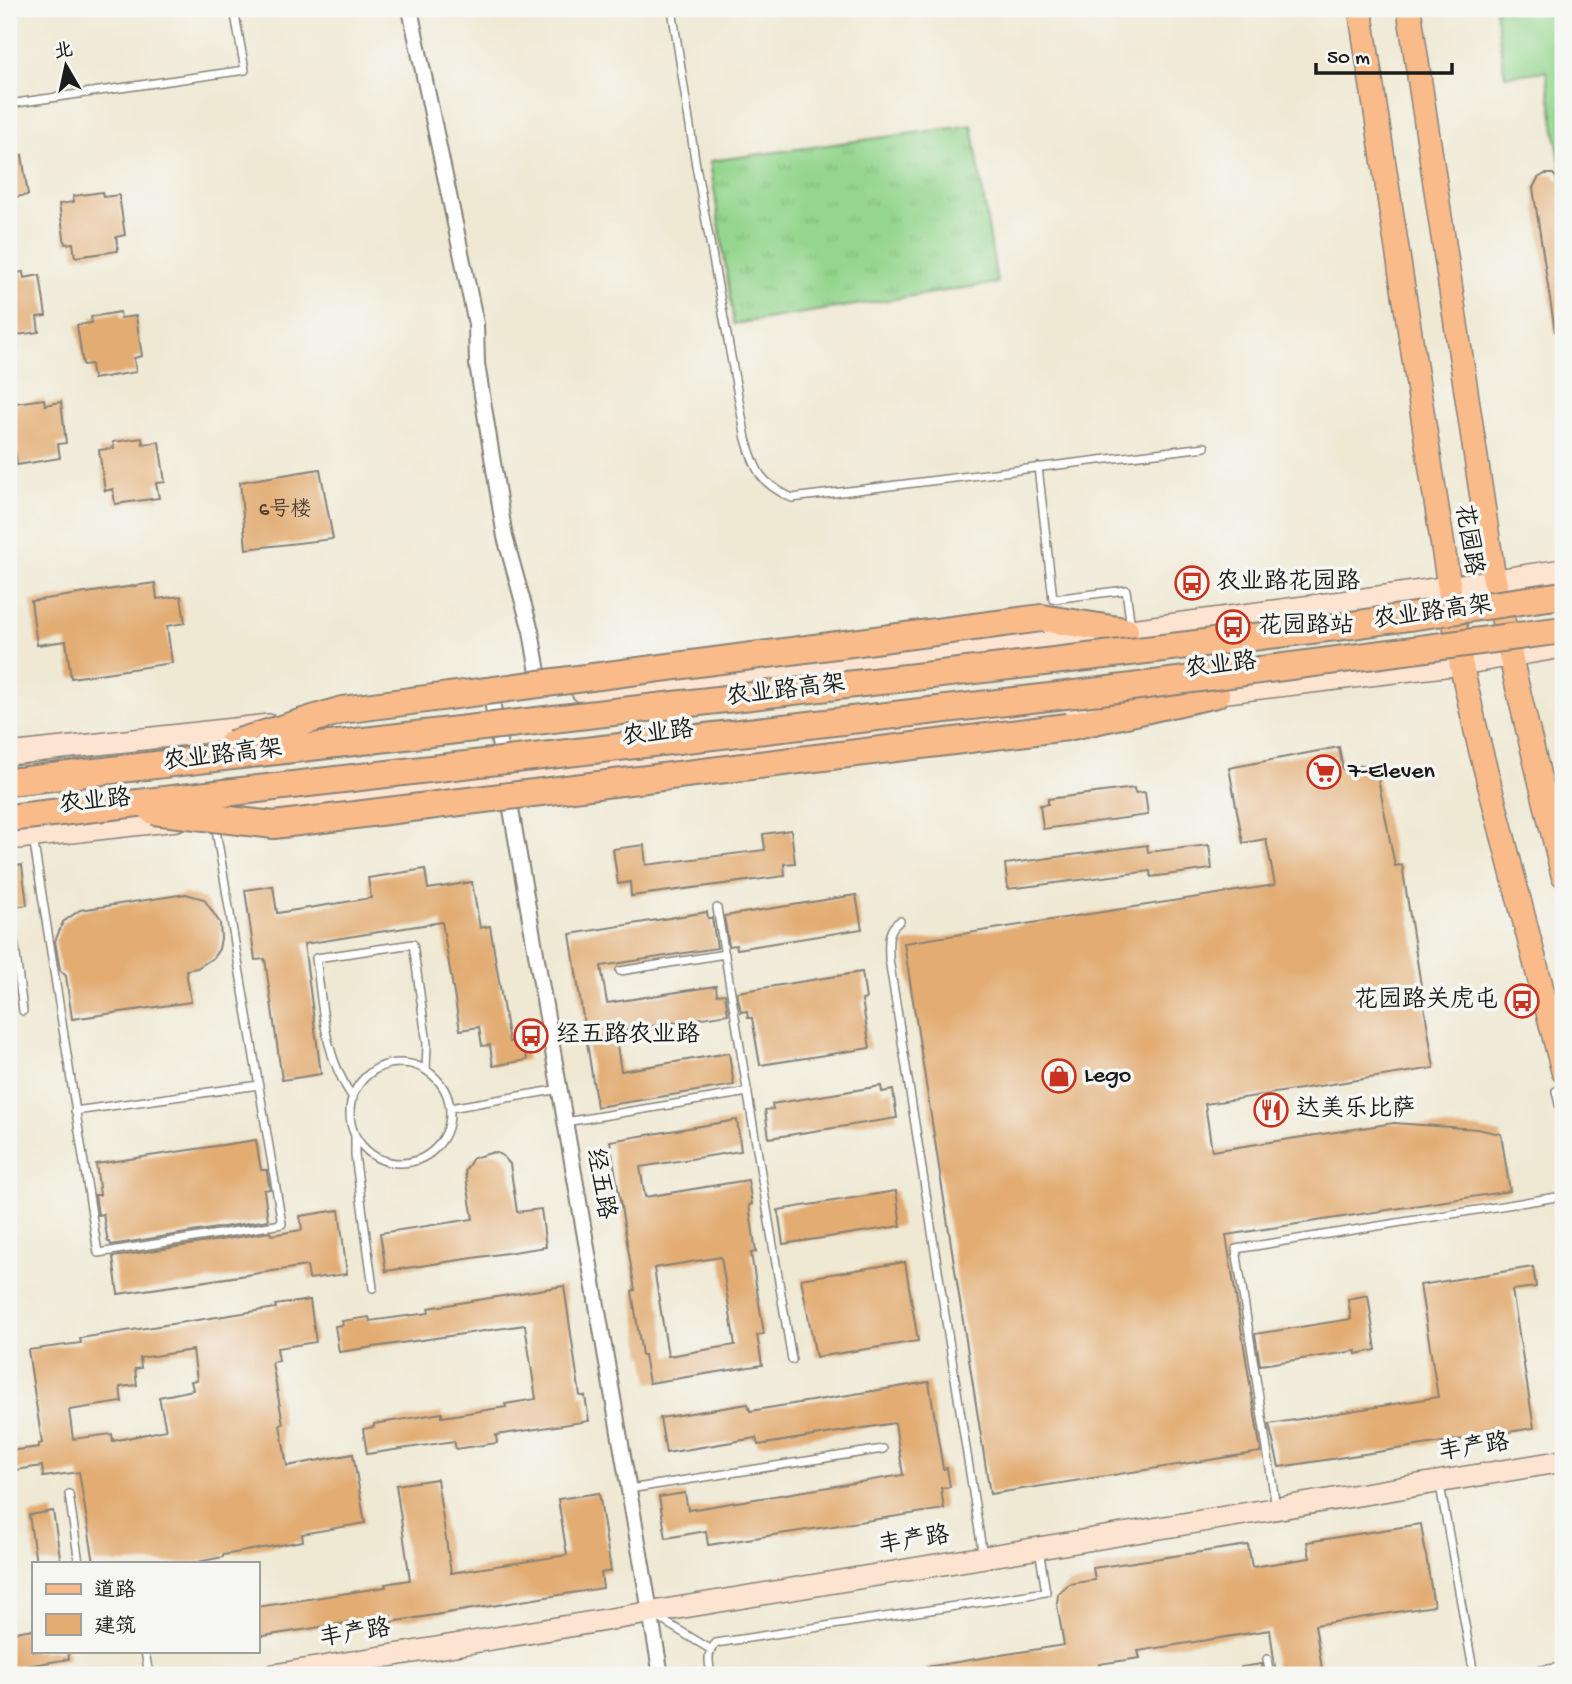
<svg xmlns="http://www.w3.org/2000/svg" width="1572" height="1684" font-family="'Gochi Hand','LXGW WenKai TC',sans-serif">
  <defs>
    <pattern id="grass-tufts" width="24" height="20" patternUnits="userSpaceOnUse" patternTransform="scale(1.75)"><rect width="24" height="20" fill="#94d68e"/><path d="M3 7l-1-3M5 7V3M7 7l1-3M15 17l-1-3M17 17v-4M19 17l1-3" fill="none" stroke="#7fb77a"/></pattern>
  </defs>
  <rect width="100%" height="100%" fill="#f6f6f2"/>
  <filter id="ink" filterUnits="userSpaceOnUse"><feTurbulence type="fractalNoise" baseFrequency=".0143" numOctaves="2"/><feDisplacementMap in="SourceGraphic" scale="14" xChannelSelector="R" yChannelSelector="G"/><feConvolveMatrix kernelMatrix="1 2 1 2 8 2 1 2 1" color-interpolation-filters="sRGB"/></filter>
  <filter id="wash" filterUnits="userSpaceOnUse"><feTurbulence type="fractalNoise" baseFrequency=".00686" numOctaves="4" result="noise"/><feDisplacementMap in="SourceGraphic" scale="28" xChannelSelector="R" yChannelSelector="G"/><feGaussianBlur stdDeviation="1.57" result="paint"/><feColorMatrix in="noise" values="0 0 0 0 0 0 0 0 0 0 0 0 0 0 0 0 0 1.4 0 .05"/><feComposite in="paint" operator="in"/></filter>
  <g filter="url(#wash)">
    <rect width="100%" height="100%" fill="#efe9d4"/>
    <path fill="url(#grass-tufts)" stroke="#587955" stroke-width="2" d="M972 125 997 283 734 324 710 161Z"/>
    <path fill="#94d68e" stroke="#587955" stroke-width="2" d="M1495 9H1563V182L1546 71 1505 76Z"/>
    <g id="blocks">
      <path fill="#e2ac72" fill-rule="evenodd" d="M22 155 28 195 9 198V157Z
        M1545 174H1553L1561 183 1563 197V331L1555 332 1533 188 1538 178Z
        M102 192 103 197 119 195 125 235 116 237 118 251 75 257 73 243 65 244 59 204 74 202 73 196Z
        M23 272 24 278 40 275 46 316 37 317 39 332 9 336V274Z
        M120 312 121 318 136 316 142 356 134 358 136 372 93 379 91 364 83 365 77 325 92 323 91 317Z
        M44 399 45 405 61 402 66 443 58 444 60 458 17 465 15 450 9 451V410L16 409 15 403Z
        M142 438 143 444 159 442 165 482 156 483 159 498 115 504 113 489 105 491 99 450 114 448 113 442Z
        M320 469 333 539 246 549 240 482Z
        M155 583 157 599 181 596 185 623 167 626 172 663 71 678 66 641 37 645 31 601Z
        M1339 747 1343 769 1375 763 1395 866 1402 865 1434 1068 1205 1104 1212 1151 1394 1123 1477 1129 1501 1134 1510 1191 1226 1235 1261 1452 990 1494 904 943 1275 885 1266 839 1243 843 1229 768Z
        M1134 788 1135 793 1145 792 1148 815 1043 829 1040 805 1048 804V799Z
        M791 830 795 863 784 864 785 876 631 896 630 882 618 884 613 849 644 845 646 865 765 850 763 834Z
        M1147 845 1148 852 1209 845 1212 869 1151 877 1150 871 1008 889 1005 864Z
        M22 865 27 905 9 908V866Z
        M425 869 428 889 472 882 480 928 490 926 509 1042 523 1039 527 1060 493 1066 490 1045 482 1046 479 1027 460 1030 442 922 304 944 321 1074 282 1080 265 959 255 960 245 890 273 886 277 913 371 898 368 878Z
        M186 894 204 899 220 923 221 938 219 949 213 958 197 968 186 970 191 1002 72 1019 66 976 60 970 55 941 63 922 80 910Z
        M856 895 862 929 737 949 736 945 729 946 724 916Z
        M707 912 708 918H712L717 948 601 966 607 1003 716 986 717 995 725 994 728 1014 615 1032 621 1071 729 1053 734 1085 597 1107 570 934Z
        M862 972 866 999 862 1000 870 1048 760 1065 752 1018H748L747 1011 741 1012 737 992Z
        M881 1086 882 1092 893 1090 897 1118 769 1138 765 1110 773 1109 772 1104Z
        M737 1120 741 1151 640 1167 645 1197 748 1180 752 1204 749 1205 756 1252 751 1253 764 1334 757 1335 762 1365 649 1383 644 1355H642L632 1291 635 1290 610 1141ZM721 1257 735 1345 668 1356 654 1268Z
        M256 1140 261 1170H267V1173L270 1189 264 1190 268 1220 111 1245 110 1242H108L103 1214 98 1215 95 1195H100L96 1164Z
        M494 1152 502 1155 510 1164 517 1212 541 1209 546 1247 386 1271 380 1233 473 1219 465 1171 473 1158Z
        M896 1191 901 1226 783 1244 778 1210Z
        M339 1210 347 1274 309 1279 307 1266 118 1294 113 1257 270 1232 271 1235 302 1230 300 1216Z
        M905 1262 918 1341 816 1357 801 1279Z
        M1533 1267 1536 1287 1512 1290 1534 1428 1279 1467 1269 1424 1438 1397 1420 1285Z
        M564 1286 580 1396H585L589 1421 496 1435 497 1443 456 1449 454 1441 367 1454 363 1429 374 1427V1424L442 1413V1417L506 1407 505 1404 536 1399 525 1325 339 1352 335 1326 343 1325 342 1321 369 1317 370 1321 429 1313 428 1308Z
        M1368 1295 1376 1350 1356 1354V1351L1260 1365 1255 1334 1351 1319 1348 1299Z
        M310 1300 316 1342 277 1348 279 1361 272 1362 283 1424 280 1425 287 1466 353 1454 365 1523 302 1534 303 1541 223 1555V1557L193 1563H94L79 1472 43 1477 42 1466 9 1471V1451L39 1447V1444L42 1443 28 1350 81 1343 80 1338 276 1308 275 1305ZM193 1350 197 1380 191 1381 193 1390 159 1397 166 1430 113 1441 112 1434 73 1439 69 1410 122 1402 120 1387 137 1385 135 1369 141 1368 140 1358Z
        M929 1382 943 1469 947 1468 950 1487 941 1488 944 1509 708 1545 706 1531 666 1538 659 1497 685 1493 688 1510 903 1475 895 1423 758 1445 756 1438 666 1453 660 1418 748 1404 750 1411Z
        M437 1479 451 1573 567 1555 558 1499 599 1493 611 1571 601 1573 603 1588 391 1622V1616L257 1637V1607L386 1587 385 1584 410 1580 396 1485Z
        M53 1511 61 1563H36L29 1515Z
        M1421 1524 1434 1606 1315 1625 1323 1675H1276L1270 1630 1138 1651 1140 1658 1099 1664 1101 1675H926V1667L1064 1645 1057 1604 1058 1594 1069 1584 1095 1580 1093 1568 1248 1545 1252 1567 1310 1558 1307 1542Z
        M33 1629V1651H68L69 1659 9 1669V1633Z
        M1262 1664 1264 1675H1241V1667Z"/>
    </g>
  </g>
  <g filter="url(#ink)">
    <use href="#blocks" fill-opacity="0" stroke="#868278" stroke-width="2"/>
    <g fill="none" stroke-linecap="round" stroke-linejoin="round">
      <defs>
        <path id="lane" d="M672 9 696 166 746 439C756 472 760 483 792 498L1205 447
          M9 104 245 70 234 9
          M1038 467 1053 599 1126 590 1131 628
          M33 837 98 1253 282 1224 215 824
          M717 908 792 1360
          M900 921C886 930 889 944 889 959L983 1556
          M9 940 14 939 23 1011
          M620 971 725 954
          M350 1113a50 50 0 1 1 100 0a50 50 0 1 1-100 0Z
          M1563 1088 1556 1091 1563 1121
          M353 1098C323 1054 323 1009 316 958L413 944 427 1044 426 1070
          M450 1108 560 1089
          M75 1111 259 1085
          M565 1122 748 1092
          M355 1135V1155L373 1288
          M1440 1485 1474 1675
          M629 1489 883 1449
          M69 1494 79 1563
          M1276 1507 1236 1249 1563 1196
          M657 1617 710 1649
          M145 1651 149 1675
          M1267 1659 1270 1675
          M711 1675C709 1662 706 1653 716 1643L1046 1592 1039 1549
          M1505 1675 1563 1667"/>
        <path id="street" d="M410 9 476 324 477 364 505 537 531 631 540 684
          M492 701 503 765
          M508 792 661 1675"/>
        <path id="secondary" d="M582 691 1048 641 1394 595 1563 570
          M1203 695 1461 664 1563 647
          M9 754 269 725
          M233 813 1108 707
          M9 839 177 820
          M274 1675 1563 1461"/>
        <path id="primary" d="M1360 9 1461 664 1479 744 1563 1071
          M1409 9 1493 572 1516 681 1563 875"/>
        <path id="highway" d="M1042 618 1125 631
          M1067 727 1216 694"/>
      </defs>
      <use href="#lane" stroke="#868278" stroke-width="10"/>
      <use href="#street" stroke="#868278" stroke-width="18"/>
      <use href="#secondary" stroke="#868278" stroke-width="24"/>
      <use href="#primary" stroke="#868278" stroke-width="26"/>
      <use href="#highway" stroke="#868278" stroke-width="30"/>
      <use href="#lane" stroke="#fff" stroke-width="7"/>
      <use href="#street" stroke="#fff" stroke-width="14"/>
      <use href="#secondary" stroke="#fde4d1" stroke-width="21"/>
      <use href="#primary" stroke="#fabb8b" stroke-width="23"/>
      <use href="#highway" stroke="#fabb8b" stroke-width="26"/>
      <defs>
        <path id="highway-bridge" d="M232 744 342 710 1042 618
          M9 782 1105 655 1352 625 1563 595
          M153 811 274 825 1067 727
          M9 818 1109 690 1563 630"/>
      </defs>
      <use href="#highway-bridge" stroke="#868278" stroke-width="30" stroke-linecap="butt"/>
      <use href="#highway-bridge" stroke="#fabb8b" stroke-width="26"/>
    </g>
  </g>
  <defs>
    <symbol id="bus-ring" viewBox="-11 -11 22 22"><circle r="9.5" fill="#f6f6f2" stroke="#c8321e" stroke-width="1.5"/><path d="M-5-6H5V4H4V6H2V4H-2V6H-4V4H-5ZM-3.5-4V0h7V-4ZM-3.5 1.2v1.5H-2V1.2ZM2 1.2v1.5H3.5V1.2Z" fill="#c8321e"/></symbol>
    <symbol id="supermarket-ring" viewBox="-11 -11 22 22"><circle r="9.5" fill="#f6f6f2" stroke="#c8321e" stroke-width="1.5"/><path d="M-6-5.5h2.5l.6 2H6L4.5 2H-2.5L-4.4-4H-6ZM-1.5 3.2a1.3 1.3 0 1 0 .1 0ZM3 3.2a1.3 1.3 0 1 0 .1 0Z" fill="#c8321e"/></symbol>
    <symbol id="shop-ring" viewBox="-11 -11 22 22"><circle r="9.5" fill="#f6f6f2" stroke="#c8321e" stroke-width="1.5"/><path d="M-5-2.5h2.3a2.7 3.5 0 0 1 5.4 0H5L5.5 6h-11ZM-1.5-2.5h3a1.5 2.3 0 0 0-3 0Z" fill="#c8321e"/></symbol>
    <symbol id="restaurant-ring" viewBox="-11 -11 22 22"><circle r="9.5" fill="#f6f6f2" stroke="#c8321e" stroke-width="1.5"/><path d="M-5-6h1v4h1v-4h1v4h1v-4h1v5L-1.5 .5V6h-2V.5L-5-1ZM5-6V6H3V1.5H1.5Q1.5-4 5-6Z" fill="#c8321e"/></symbol>
  </defs>
  <g fill-rule="evenodd">
    <use href="#bus-ring" x="1173" y="564" width="38" height="38"/>
    <use href="#bus-ring" x="1214" y="608" width="38" height="38"/>
    <use href="#supermarket-ring" x="1305" y="753" width="38" height="38"/>
    <use href="#bus-ring" x="1503" y="982" width="38" height="38"/>
    <use href="#bus-ring" x="512" y="1017" width="38" height="38"/>
    <use href="#shop-ring" x="1040" y="1057" width="38" height="38"/>
    <use href="#restaurant-ring" x="1252" y="1091" width="38" height="38"/>
  </g>
  <g text-anchor="middle" dominant-baseline="central" stroke-width="7" stroke-linejoin="round" paint-order="stroke">
    <g font-size="21" fill="#4e4032">
      <text x="285" y="511">6号楼</text>
    </g>
    <g font-size="24" fill="#1c1c1c" stroke="#f6f6f2">
      <text transform="translate(1467 540) rotate(81)">花园路</text>
      <text transform="translate(1433 614) rotate(-8)">农业路高架</text>
      <text transform="translate(1221 667) rotate(-7)">农业路</text>
      <text transform="translate(786 692) rotate(-7)">农业路高架</text>
      <text transform="translate(658 735) rotate(-7)">农业路</text>
      <text transform="translate(223 757) rotate(-7)">农业路高架</text>
      <text transform="translate(95 803) rotate(-6)">农业路</text>
      <text transform="translate(599 1184) rotate(80)">经五路</text>
      <text transform="translate(1474 1449) rotate(-9)">丰产路</text>
      <text transform="translate(914 1542) rotate(-9)">丰产路</text>
      <text transform="translate(355 1635) rotate(-9)">丰产路</text>
    </g>
    <g font-size="24" fill="#1c1c1c" stroke="#f6f6f2" text-anchor="start">
      <text x="1216" y="583">农业路花园路</text>
      <text x="1258" y="627">花园路站</text>
      <text x="1348" y="772">7-Eleven</text>
      <text x="1498" y="1001" text-anchor="end">花园路关虎屯</text>
      <text x="556" y="1036">经五路农业路</text>
      <text x="1084" y="1076">Lego</text>
      <text x="1296" y="1110">达美乐比萨</text>
    </g>
  </g>
  <rect width="1572" height="1684" fill="none" stroke="#f6f6f2" stroke-width="35"/>
  <rect x="32" y="1562" width="228" height="91" fill="#f6f6f2" stroke="#9f9f9c" stroke-width="2"/>
  <rect x="46" y="1584" width="35" height="10" fill="#fabb8b" stroke="#9f9f9c" stroke-width="2"/>
  <text x="94" y="1596" font-size="21" fill="#1c1c1c">道路</text>
  <rect x="46" y="1614" width="35" height="21" fill="#e2ac72" stroke="#9f9f9c" stroke-width="2"/>
  <text x="94" y="1632" font-size="21" fill="#1c1c1c">建筑</text>
  <g transform="translate(66 66) rotate(351)" stroke="#f6f6f2" stroke-width="5" paint-order="stroke">
  <path d="M0-5L12 26L0 18L-12 26Z" fill="#1c1c1c"/>
  <text y="-10" font-size="19" font-weight="bold" text-anchor="middle" fill="#1c1c1c">北</text>
  </g>
  <path d="M1316 63v10h136v-10" fill="none" stroke="#1c1c1c" stroke-width="3.5"/>
  <text x="1327" y="63" font-size="21" fill="#1c1c1c" stroke="#f6f6f2" stroke-width="5" paint-order="stroke">50 m</text>
</svg>
